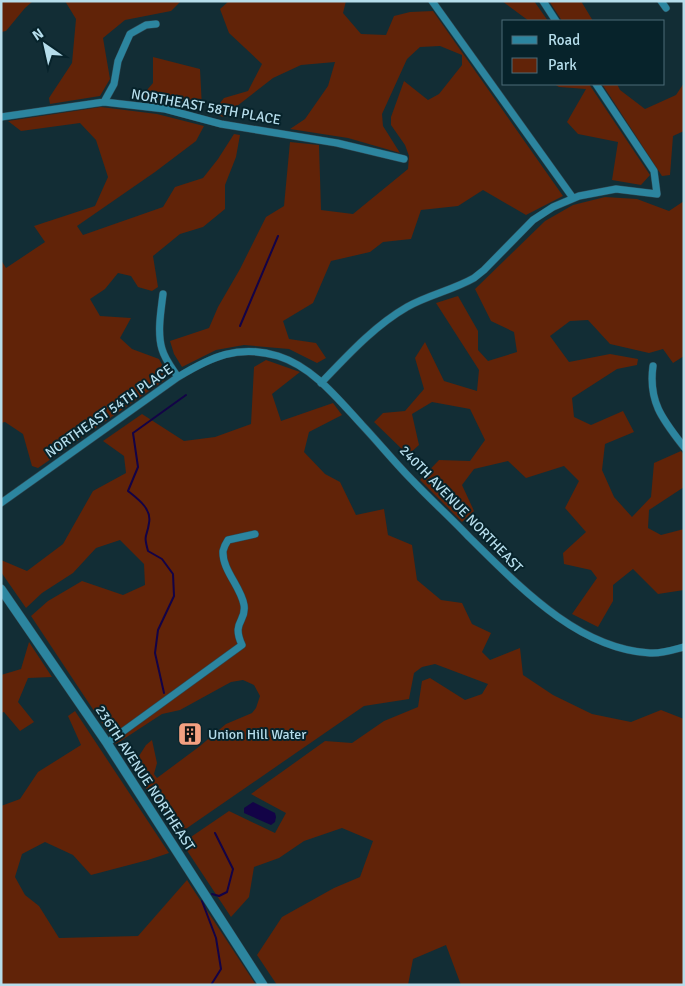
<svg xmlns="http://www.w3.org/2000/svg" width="685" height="986" font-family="Signika,sans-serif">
  <rect width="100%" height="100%" fill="#122d35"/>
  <path fill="#612308" d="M1 1H33L25 8 6 31 1 32Z
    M65 1H181L171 11 125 20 103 38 110 79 100 96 50 104 49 98 72 63 76 19Z
    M229 1H346L343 13 361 34 386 35 394 16 410 12 433 11 563 196 526 215 483 190 458 206 421 210 411 239 383 242 370 252 331 261 313 303 283 321 289 339 316 343 326 358 317 363 289 349 244 345 216 350 182 367 174 354 170 341 209 328 218 307 240 269 266 217 284 206 290 142 319 145 321 210 353 214 408 169 409 156 405 145 391 125V117L404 81 428 100 439 94 462 65V55L440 46 420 47 407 59 382 114 383 126 400 153 348 138 290 129 305 119 328 86 335 62 301 65 273 78 223 117 212 113 224 98 248 91 262 64 229 33 220 9Z
    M502 1H534L548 21H529Z
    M549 1H581L593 21H562Z
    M153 57 200 69 202 108 141 97 153 83Z
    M684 83V131L673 136 670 175 662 176 602 84H617L620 90 645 109 676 95Z
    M554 84H589L650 175 641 185 612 180 618 142 578 134 567 122 586 89 559 87Z
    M101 107 157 114 204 126 196 141 155 172 77 226 83 235 163 207 175 187 203 178 218 159 234 134 240 135 236 157 225 185V209L203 227 180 234 153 256 158 287 152 291 138 287 131 276 118 273 105 289 90 299 100 316 131 318 120 338 132 349 159 359 165 370V380L38 468 32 466 23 434 5 422 1 423V260L6 268 45 242 34 226 95 206 108 177 96 140 80 123 21 131 8 121Z
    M605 197 637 199 669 211 684 201V356L673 363 663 349 649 353 610 344 588 320 570 321 550 336 569 362 610 354 638 359 637 365 617 369 572 398 574 417 591 425 623 411 634 432 605 444 602 470 614 497 632 517 651 497 654 463 681 451 684 455V487L649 510 648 528 661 535 684 529V590L658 594 633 569 613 585V601L598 627 572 614 597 578 591 570 564 564 563 553 586 532 565 508 579 481 564 466 526 478 508 461 474 469 462 485 474 511 462 522 420 480 439 460 470 461 485 440 470 409 432 402 412 414 419 445 408 455 374 422 383 413 405 411 424 389 415 358 425 342 444 381 477 391 479 370 436 303 458 296 478 331V350L488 361 517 352 514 332 491 321 475 289 545 221 573 205Z
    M266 360 300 372 272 394 281 421 333 403 342 415 309 432 304 452 325 474 340 482 356 515 384 509 388 535 412 545 417 580 441 600 462 603 472 624 491 633 482 652 490 660 520 648 523 675 553 695 592 714 631 722 661 710 684 719V985H461L446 945 413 959 408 985H277L257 955 282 917 334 888 360 877 373 841 342 828 304 841 279 858 254 867 249 897 231 917 182 843 229 811 275 833 286 813 251 794 325 741 352 743 384 721 418 707 422 681 430 678 465 700 482 694 488 684 435 664 422 667 414 673 409 699 364 706 177 835 132 767 146 745 152 740 157 763 154 774 157 778 200 746 226 724 252 713 256 708 260 696 254 685 243 680 231 682 180 710 162 714 116 744 31 616 48 601 82 581 123 595 145 585 144 564 120 540 96 548 73 573 42 593 26 608 1 572V560L27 571 63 544 93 491 126 473 124 456 103 441 142 414 184 441 215 437 251 424 254 367Z
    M29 642 52 677 28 678 18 702 34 722 20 731 4 712 1 713V675L21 669Z
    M75 711 169 853 148 860 91 875 73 855 45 842 22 854 15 877 25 895 39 906 59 938 138 936 187 880 256 985H1V806L20 799 38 772 81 745 68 716Z"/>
  <path fill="#130347" d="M253 802 275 813 276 817 275 822 271 825 244 813V808Z"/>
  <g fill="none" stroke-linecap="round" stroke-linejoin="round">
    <path stroke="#130347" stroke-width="2" d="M240 326 278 236
      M164 693 155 653 158 630 174 596 173 574 162 559 148 551C143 533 147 538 149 523 152 509 138 499 128 491L138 467 133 433 186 395
      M212 894 219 896 227 892 233 869 215 833
      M202 901 216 938 221 969 211 985"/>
    <defs>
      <path id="minor" d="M432 1 573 198
        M543 1 556 21
        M661 1 666 8
        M104 102 114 84 118 61 130 34 146 25 156 24
        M1 117 104 102 165 109 221 124 337 143 404 159
        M163 294C161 311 157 332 162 349 165 360 172 368 178 377
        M653 366C648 402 663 420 684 447
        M321 383C347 356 374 326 407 307 428 295 453 290 474 278L484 270 533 220 553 207 579 196 616 189 657 194 654 171 596 84
        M1 503 178 377C211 357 238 344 278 356 313 367 338 399 362 425 379 443 395 463 413 481 431 500 451 518 469 537 518 585 577 649 650 653 661 654 673 650 684 647
        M107 743 242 645C231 621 247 622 244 605 241 587 222 570 223 551 224 547 226 543 228 540L255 534"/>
      <path id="tertiary" d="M1 589 107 743 263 985"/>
    </defs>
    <use href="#minor" stroke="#2f4953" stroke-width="8"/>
    <use href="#tertiary" stroke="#2f4953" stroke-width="10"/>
    <use href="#minor" stroke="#2c859f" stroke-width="7"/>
    <use href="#tertiary" stroke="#2c859f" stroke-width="9"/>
  </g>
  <defs>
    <symbol id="building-square" viewBox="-11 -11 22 22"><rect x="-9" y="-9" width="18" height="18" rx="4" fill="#f3a081" stroke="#07232b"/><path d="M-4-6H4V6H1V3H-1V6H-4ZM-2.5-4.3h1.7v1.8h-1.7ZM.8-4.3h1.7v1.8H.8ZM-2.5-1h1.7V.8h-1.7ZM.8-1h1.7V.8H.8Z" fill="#111"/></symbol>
  </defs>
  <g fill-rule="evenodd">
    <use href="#building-square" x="176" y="720" width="28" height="28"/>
  </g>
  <g text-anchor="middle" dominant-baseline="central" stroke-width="4" stroke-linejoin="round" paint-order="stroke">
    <g font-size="14" fill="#b6ddeb" stroke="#07232b">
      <text transform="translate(206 107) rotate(10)">NORTHEAST 58TH PLACE</text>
      <text transform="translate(109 411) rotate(-35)">NORTHEAST 54TH PLACE</text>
      <text transform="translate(461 509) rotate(46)">240TH AVENUE NORTHEAST</text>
      <text transform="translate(145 778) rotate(57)">236TH AVENUE NORTHEAST</text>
    </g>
    <g font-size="14" fill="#b6ddeb" stroke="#07232b" text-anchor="start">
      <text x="208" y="734">Union Hill Water</text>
    </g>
  </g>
  <rect width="685" height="986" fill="none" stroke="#b6ddeb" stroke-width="5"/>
  <rect x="502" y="20" width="162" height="65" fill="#07232b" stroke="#4d6d78"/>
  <rect x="512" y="36" width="25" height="8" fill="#2c859f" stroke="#4d6d78"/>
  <text x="548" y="45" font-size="15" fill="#b6ddeb">Road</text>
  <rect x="512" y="58" width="25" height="15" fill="#612308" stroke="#4d6d78"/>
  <text x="548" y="70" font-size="15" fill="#b6ddeb">Park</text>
  <g transform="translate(45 45) rotate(326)" stroke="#07232b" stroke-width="4" paint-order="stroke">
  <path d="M0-4L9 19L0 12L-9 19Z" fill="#b6ddeb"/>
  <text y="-8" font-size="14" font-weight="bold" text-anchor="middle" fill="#b6ddeb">N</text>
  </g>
</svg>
